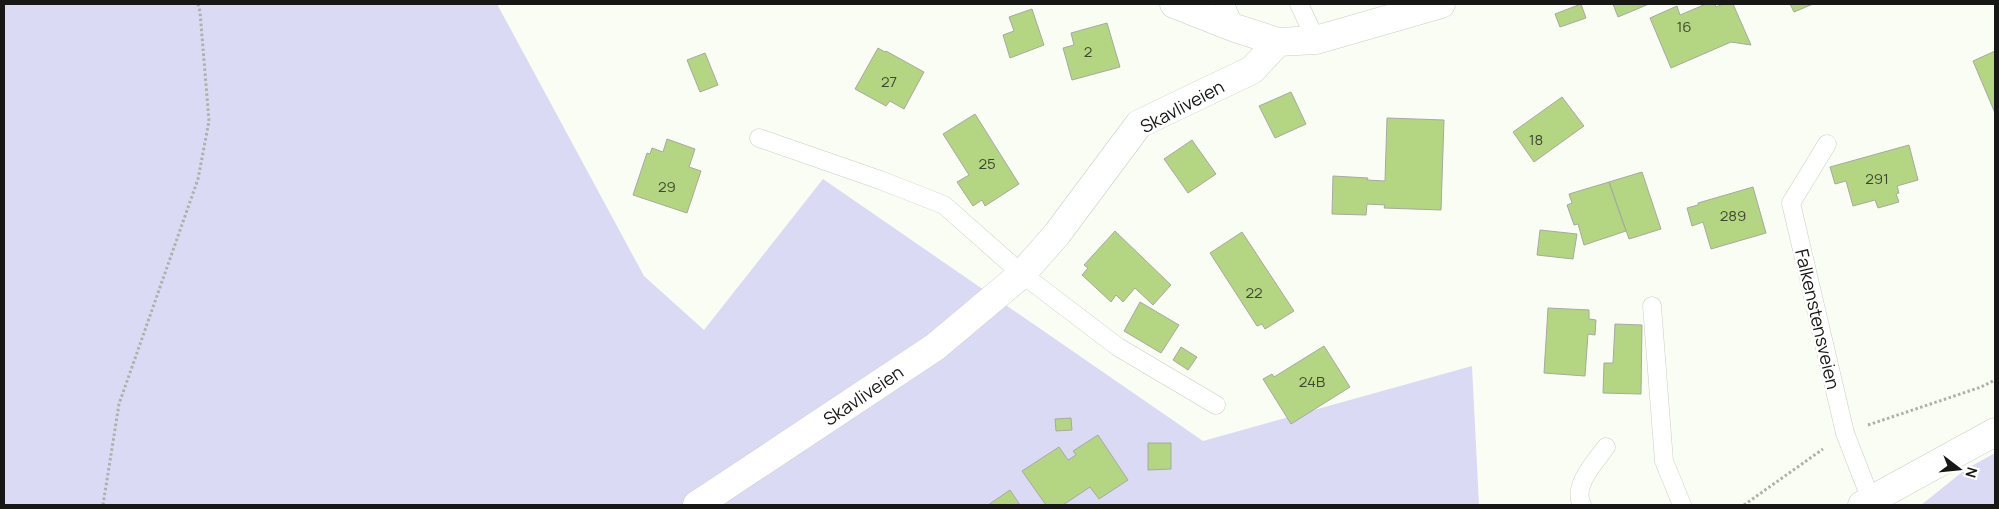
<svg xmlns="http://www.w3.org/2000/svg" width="1999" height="509" font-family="Manrope,sans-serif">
  <rect width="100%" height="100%" fill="#f9fdf3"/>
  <path fill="#dbdaf5" d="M4 4H497L644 276 704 330 823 179 1203 441 1472 366 1479 505H4Z
    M1995 453V505H1921L1966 469Z"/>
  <path fill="#b4d582" stroke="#a6aaa1" d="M1581 4 1586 18 1560 27 1555 14Z
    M1613 4H1649L1618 17Z
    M1706 4H1715L1716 7 1723 4H1733L1751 45 1731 42 1671 68 1650 18 1677 6 1680 15Z
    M1790 4H1813L1794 12Z
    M1032 9 1044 45 1010 58 1003 35 1014 31 1009 17Z
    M1107 23 1120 67 1072 80 1063 48 1074 45 1071 33Z
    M878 48 885 52 886 51 924 72 904 109 890 101 886 106 855 89Z
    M1995 51V113L1973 61Z
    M705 53 718 85 700 92 687 60Z
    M1291 92 1306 124 1275 138 1259 106Z
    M1562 97 1584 126 1534 162 1513 132Z
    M975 114 1019 184 985 206 982 200 973 206 957 182 969 175 943 134Z
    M1387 118 1444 120 1441 210 1384 208 1385 205 1367 204 1366 215 1332 214 1333 176 1368 178 1367 180 1385 181Z
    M667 139 695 149 689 167 701 171 687 213 633 195 647 153 650 154 652 148 663 152Z
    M1192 140 1216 174 1188 193 1164 159Z
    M1909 145 1918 180 1897 186 1899 193 1896 194 1899 202 1878 208 1875 200 1853 206 1846 181 1835 184 1830 167Z
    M1642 172 1661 229 1629 239 1609 182Z
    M1609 182 1626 231 1584 245 1578 224 1574 225 1567 205 1572 203 1569 194Z
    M1753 187 1766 233 1711 249 1703 222 1692 226 1687 208 1698 205V203Z
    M1540 230 1577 234 1573 259 1537 255Z
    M1115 231 1171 285 1153 305 1135 288 1123 302 1116 295 1111 302 1082 275 1088 268 1084 265Z
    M1242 232 1294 311 1265 329 1262 324 1257 326 1210 253Z
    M1140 302 1179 325 1161 353 1124 331Z
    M1548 308 1589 310V319L1596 320 1595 335 1588 334 1585 376 1544 373Z
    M1615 324 1642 325 1641 394 1603 393 1604 363H1613Z
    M1324 346 1350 387 1291 424 1263 379 1272 374 1274 377Z
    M1181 347 1197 357 1188 370 1173 360Z
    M1071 418 1072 430 1056 431 1055 419Z
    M1098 435 1128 480 1099 499 1090 487 1063 505H1046L1022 471 1059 447 1068 460 1076 455 1073 451Z
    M1148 443H1171V469L1148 470Z
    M1010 490 1020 505H988Z"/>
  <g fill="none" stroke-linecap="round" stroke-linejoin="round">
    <defs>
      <path id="service" d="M1225 4 1235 28
        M1299 4 1316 40
        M759 138 880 180 944 205 1022 274 1118 347 1216 405
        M1827 144 1791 203 1845 433 1871 500
        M1652 306 1664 461 1682 505
        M1582 505C1572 486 1595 462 1606 447"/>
      <path id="minor" d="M1174 4 1235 28 1278 42 1316 40 1441 4
        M697 505 935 347 1022 274 1057 234 1139 124 1252 70 1278 42"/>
      <path id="primary" d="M1862 505 1995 432"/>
    </defs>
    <use href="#service" stroke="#cacec5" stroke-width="19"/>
    <use href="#minor" stroke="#cacec5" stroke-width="29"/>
    <use href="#primary" stroke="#cacec5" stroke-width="29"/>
    <path stroke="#aeb1a9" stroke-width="3" stroke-dasharray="2.5 2.5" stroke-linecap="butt" d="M1868 425 1981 387 1995 380
      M103 505 119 404 198 179 209 121 200 12 198 4
      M1744 505 1823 449"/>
    <use href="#service" stroke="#fff" stroke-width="18"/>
    <use href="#minor" stroke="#fff" stroke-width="28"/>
    <use href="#primary" stroke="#fff" stroke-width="28"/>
  </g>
  <g text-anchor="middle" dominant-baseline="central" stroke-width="5" stroke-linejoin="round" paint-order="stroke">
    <g font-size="15" fill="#3e4730">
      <text x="1684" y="26">16</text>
      <text x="1088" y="51">2</text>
      <text x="889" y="81">27</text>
      <text x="1536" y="139">18</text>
      <text x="987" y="163">25</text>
      <text x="1877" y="178">291</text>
      <text x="667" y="186">29</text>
      <text x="1733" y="215">289</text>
      <text x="1254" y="292">22</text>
      <text x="1312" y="381">24B</text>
    </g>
    <g font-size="18" fill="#171815" stroke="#fff">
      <text transform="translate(1182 106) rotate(-28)">Skavliveien</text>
      <text transform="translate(1818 319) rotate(77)">Falkenstensveien</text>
      <text transform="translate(863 395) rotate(-34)">Skavliveien</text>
    </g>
  </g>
  <rect width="1999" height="509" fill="none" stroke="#171815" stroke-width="10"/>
  <g transform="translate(1959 469) rotate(106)" stroke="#ffffff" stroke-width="4" paint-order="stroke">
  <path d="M0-4L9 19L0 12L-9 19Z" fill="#171815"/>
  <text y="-8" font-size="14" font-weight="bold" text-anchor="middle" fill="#171815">N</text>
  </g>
</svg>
